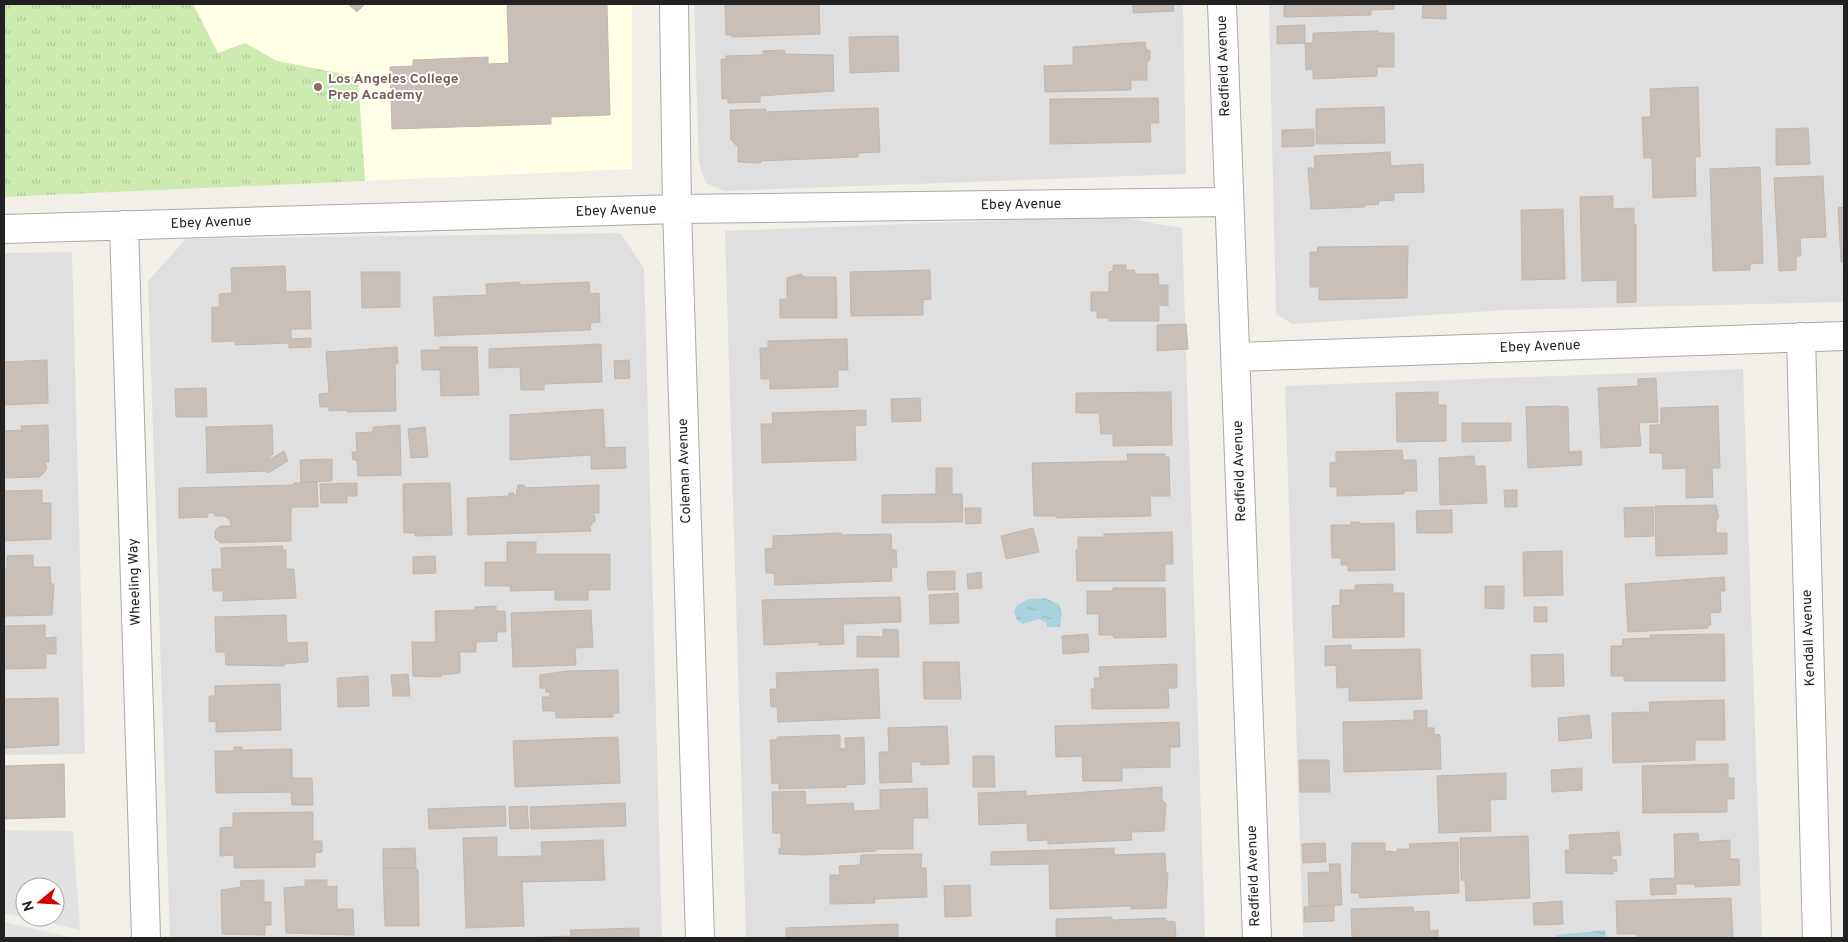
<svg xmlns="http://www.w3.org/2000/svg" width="1848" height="942" font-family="Overpass,sans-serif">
  <defs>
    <pattern id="grass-tufts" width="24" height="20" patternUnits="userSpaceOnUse" patternTransform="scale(1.25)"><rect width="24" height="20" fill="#cdebb0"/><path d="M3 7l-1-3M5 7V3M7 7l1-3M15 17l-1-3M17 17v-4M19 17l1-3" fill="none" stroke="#b0c997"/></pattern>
    <pattern id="water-ripples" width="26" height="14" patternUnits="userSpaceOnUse" patternTransform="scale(1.25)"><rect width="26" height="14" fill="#aad3df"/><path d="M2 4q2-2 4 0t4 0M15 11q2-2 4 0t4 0" fill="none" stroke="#92b5bf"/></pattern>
  </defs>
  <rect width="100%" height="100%" fill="#f2efe9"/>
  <path fill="#e0dfdf" d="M694 4H1183L1186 174 724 191 706 183 699 164Z
    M1269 4H1844V302L1506 310 1292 324 1276 314Z
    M1112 216 1182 228 1205 938H746L725 231Z
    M620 233 644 268 662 938H170L148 281 186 239Z
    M72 252 85 754 4 755V253Z
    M1743 369 1762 938H1303L1285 386Z"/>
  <path fill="#ffffe5" d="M4 4H632V169L4 197Z"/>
  <path fill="url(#grass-tufts)" d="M4 4H193L218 53 245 43 277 61 358 77 365 181 4 197Z"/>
  <path fill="#e2e2e2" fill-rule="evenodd" d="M4 830 73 831 80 930 4 913ZM25 887H55V917H25Z
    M4 922 74 938H4Z"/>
  <path fill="url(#water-ripples)" d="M1044 598 1059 604 1062 613 1060 627H1047L1046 622 1038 619 1023 624 1017 620 1014 612 1017 605 1029 599Z
    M1605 930 1606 938H1557V935Z"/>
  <path fill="#c7bfb8" stroke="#c4b6ab" d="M348 4H365L357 12Z
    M507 4H607L610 115 551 117V124L392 129 390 67 413 66V60L488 57V64L509 63Z
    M731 4H819L820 34 732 37V35H726L725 5Z
    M1133 4H1173L1174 11 1133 13Z
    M1284 4H1394V9L1371 10V15L1284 17Z
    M1423 4H1446V19L1422 18Z
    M1305 25V43L1277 44V26Z
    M1378 31V33H1394V67H1377V76L1313 79V69L1306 70 1305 43H1313V33Z
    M898 36 899 71 850 73 849 37Z
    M1145 42 1146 49 1150 51V60L1147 62V80H1131V90L1045 92 1044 66 1073 65V47Z
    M784 50 785 54 833 55 834 91 760 96V102L728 103V98L722 99 721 59H726V56L763 55V51Z
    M1698 87 1700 157H1695L1696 196 1653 198 1652 158H1644L1642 117H1651L1650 89Z
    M1158 98 1159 123H1150L1151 142 1050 144V99Z
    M1384 107 1385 143 1316 144V109Z
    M878 108 880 152 858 153V157L760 161 761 163 738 162V147L731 140 730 110 766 109V112Z
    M1808 128 1810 164 1776 165V129Z
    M1314 129V146L1282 147V130Z
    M1390 152 1391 166 1423 164 1424 192 1394 193V200L1378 201 1379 204 1365 205V207L1311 209 1308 168H1315L1314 156Z
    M1760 167 1763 263 1750 264V270L1713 271 1710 169Z
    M1823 176 1826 237 1800 238 1801 256H1796V270L1779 271 1774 178Z
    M1613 196V209L1634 208V224H1636V302L1617 303V280L1582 281 1580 197Z
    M1844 207V270L1843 262H1841L1838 208Z
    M1563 209 1565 279 1522 280 1521 210Z
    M1408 246 1407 298 1319 300V287H1310V252H1317L1318 247Z
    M1113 265H1126V270H1134L1135 274H1158L1159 285H1168V306L1159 305V321H1109V318H1097V311H1091V292H1109V272L1113 271Z
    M285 266 286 292 310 291 311 329H291V339L311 338V347L289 348V343L235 345V341L212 342V307H220L219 294 232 293 231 268Z
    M930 270 931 299 923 300V315L851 316 850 272Z
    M361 272H400V307L362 308Z
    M801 274 804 277H836L837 318H780V299H787V278Z
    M520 282V285L589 282 590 294 599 293 600 322 590 323 591 330 435 336 433 297 487 295 486 284Z
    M1186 324 1188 349 1157 351V325Z
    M847 339 848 370H838V387L770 389V379H761L760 348H768V341Z
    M601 344 602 382 544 384V390H521L520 367 489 368V349Z
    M397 347 398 363 395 364 396 411 347 412V410L329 411V407H320L319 394 329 393 326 352Z
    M440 347H477L479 395 441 396 440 370H422L421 350H440Z
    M47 360 48 403 4 405V362Z
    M629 360 630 378 615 379 614 361Z
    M1656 378 1658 422 1639 423 1641 446 1601 448 1598 388 1638 386V379Z
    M206 388 207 417H176L175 389Z
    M1171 392 1172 445 1113 446V434H1101L1099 413H1076V393Z
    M1438 392V405H1446V441L1397 442 1396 393Z
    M920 398 921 421 892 422 891 399Z
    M1556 406 1568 407 1569 452 1581 451 1582 465 1528 468 1526 407Z
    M1718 406 1720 468H1712L1713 497 1686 498V468L1663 469 1662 453H1650V425H1661V408Z
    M603 409 605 448 625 447 626 468 591 469V455L510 460V415Z
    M866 410V425L855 426 856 460 762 463 761 424H773L772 413Z
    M1462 423H1511V441L1462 442Z
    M48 425 49 462H44L47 467 44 473 39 477 4 478V431L22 430 21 426Z
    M272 425 273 454 267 461 284 451 288 461 268 473 267 471 207 473 206 427Z
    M400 425 401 475 358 476 357 460H353L352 452H357L356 433 373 432V427Z
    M425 427 428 457 411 458 408 429Z
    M1402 450 1403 460H1416L1417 491H1404V494L1337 496V487H1330V463L1336 462V452Z
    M1127 454H1165V457H1169L1170 496H1150L1151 516 1056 518 1057 516H1034L1032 463 1128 461Z
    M1474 456 1475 466H1485L1487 503 1440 505 1439 458Z
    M332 459V481L301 482 300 460Z
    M936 468H952V494H962L963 522 882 523V495L936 494Z
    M317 482 318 507H291V541L220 543 215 538V531L220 526H231L230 520 224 516H215L214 513H207L208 517 179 518V488L294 485V483Z
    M357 483V496H347V503H321L320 484Z
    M450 483 452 535 415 536V533H404L403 484Z
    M518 485H524L525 488 599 485V513H592V515H595V522H592V525L590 526 591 531 468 535 467 498 509 496V493H514V496H516Z
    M42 490V503H51V539L4 541V491Z
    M1504 490H1517V507H1505Z
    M1716 505 1719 518 1716 521V533H1727V554L1656 556 1655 506Z
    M1653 507 1654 536 1625 537 1624 508Z
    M965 508H981V523L966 524Z
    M1452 510V533H1417L1416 511Z
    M1351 522H1359L1360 524 1394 523 1395 570 1348 571V565H1341V558H1332L1331 525H1351Z
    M1033 528 1039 552 1006 559 1001 536Z
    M1172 532 1173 564H1165V581H1077L1076 550H1078V537H1104V534Z
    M841 533V535L891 534 892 550H896L897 567H891L892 581 775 585 774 573H766L765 549 773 548V536Z
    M507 542H536V554H610V590H588V600H555V590L510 591 511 586H485V562H507Z
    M282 546 283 550H286V569H294L296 598 223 601V591H213L212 569H222L221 548Z
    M1562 551 1563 595 1524 596 1523 552Z
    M33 555V567H50L51 584H54L52 615 4 616V568H7V556Z
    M435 556 436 573 413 574V557Z
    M955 571V590H928L927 572Z
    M981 572 982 588 968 589 967 574Z
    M1724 577 1725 591H1720L1721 612 1710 613 1711 625H1708V628L1628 632 1625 584Z
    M1393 584V593H1404V637L1333 638 1332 606 1340 605V590H1355V585Z
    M1485 586H1504V609L1485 608Z
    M1113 588H1165L1166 637 1114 638 1113 635H1099V614H1087V591H1113Z
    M958 593 959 623 930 624 929 595Z
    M900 597 901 622 843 624 844 644 819 645V642L764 645 762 600Z
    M496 606V611H505L506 632H497V641L476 642V652H460V673L441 675V677L413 676 412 642H436L435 611 475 610V607Z
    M1534 607H1547V622H1534Z
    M591 610 593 647 575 648 576 665 513 667 511 613Z
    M286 615 287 643 307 642 308 662 284 664V666L226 665 225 652H216L215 617Z
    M45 625V638L56 637V654H46V668L4 669V626Z
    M883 629 898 630 899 657H857V636L883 637Z
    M1088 634 1089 652 1063 654 1062 636Z
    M1724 634 1725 681H1624V676H1611V646H1622L1623 639 1651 638 1650 635Z
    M1351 645V650L1420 649 1422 699 1349 701V687L1337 688 1336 665 1325 666V646Z
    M1563 654 1564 686 1532 687 1531 655Z
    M923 662H959L961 699H924Z
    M1177 664V688H1168L1169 708 1092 709 1091 689H1095L1094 678H1100L1099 667Z
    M878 669 880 718 778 722 777 707H771L770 689H777L776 673Z
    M618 670 619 713H613V717L556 718V711H543L542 697H550V692H546V688H540V675L567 671Z
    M408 674 410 696H393L391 675Z
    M368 676 369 706 338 707 337 678Z
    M280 684 281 730 216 732V721L209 722V696H215V686Z
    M58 698 59 745 4 748V699Z
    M1724 700 1725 740H1695V760L1613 763 1612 713 1650 712 1649 702Z
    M1427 710V728H1434V734L1440 735 1441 769 1344 772 1343 722 1414 720V711Z
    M1589 715 1592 738 1559 741 1558 718Z
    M1179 722 1180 747H1170V767L1122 768V781H1083L1082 756 1056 757 1055 726Z
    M947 726 949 764 921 765V762H911L912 782 880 783 879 752H889L888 728Z
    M840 735V749H846L845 738 864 737 865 784 846 785V787L779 789V783L772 784 770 740H777V737Z
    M618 737 620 783 515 787 513 741Z
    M234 747H242V750L292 749V778H312L313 805H292L291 792 216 793 215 751H234Z
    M973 756H994L995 787H973Z
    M1299 760H1329L1330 792H1300Z
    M64 764 65 817 4 819V766Z
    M1728 764V778H1734V799H1727V812L1643 813 1642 766Z
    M1582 768V790L1552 792 1551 770Z
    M1506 773V799L1490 800 1491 831 1439 833 1437 776Z
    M1162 787V800L1166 804 1164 831 1131 832 1132 840 1048 844V840L1028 841 1027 823 979 825 978 793 1026 791V796Z
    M927 788 928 818H913V849H876V851L808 855 779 854V848H781V833H773L772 792 805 791 806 805 853 803 854 811 880 810V790Z
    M625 803 626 826 531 829 530 807Z
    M505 806 506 826 429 829 428 809Z
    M527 806 529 828 510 829 509 807Z
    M313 812V841H322V852L315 853V867L234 868V855L220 856V828L233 827V813Z
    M1619 832 1621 855 1612 856V860H1616L1617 871H1613V874L1566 873 1565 850H1570L1569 835Z
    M1698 833 1699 842 1730 840V859H1739L1740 885 1695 887V884H1676V894L1651 895 1650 879 1675 878 1674 834Z
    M1528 836 1530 898 1466 901 1465 880H1461L1460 838Z
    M497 837V857L542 856 541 842 603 840 605 880 522 882 524 926 466 928 463 838Z
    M1458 842 1459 893 1360 898 1359 893H1351L1352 843H1385V851L1397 852V849H1410L1409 844Z
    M1325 843 1326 862 1303 863 1302 844Z
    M415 848 416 868H383V849Z
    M1114 848V855L1165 853 1166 873H1168L1166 908 1131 909V906L1050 909 1049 864 991 865V852Z
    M922 854 921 868H926L927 897 874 899 875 903 830 904V875H840L839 866 860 865 861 855Z
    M1329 864H1340L1342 905 1309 906 1308 873 1330 872Z
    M383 868H416L418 870 419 926H385Z
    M264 880V902H271V925H265V935L222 934 221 890 241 887 240 881Z
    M305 880H327V887L337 886V909H353L354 935 286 933 284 888 305 886Z
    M970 885 971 916 945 917 944 886Z
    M1731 898 1733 938H1637V934H1617L1616 901Z
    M1562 901 1563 924 1534 925 1533 903Z
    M1334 905V921L1304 922V907Z
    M1413 907 1414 912 1429 911 1430 931 1438 930V938H1352L1351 909Z
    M1112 917V920L1165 918 1166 921 1175 922 1176 938H1056V919Z
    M898 924V938H786V928Z
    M639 928V938H520L571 936 570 930Z"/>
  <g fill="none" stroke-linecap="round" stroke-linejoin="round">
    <defs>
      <path id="minor" d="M674 4 677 209 700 938
        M1222 4C1233 315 1246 627 1257 938
        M124 225 146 938
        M4 229 677 209 1228 202
        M1801 337 1817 938
        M1237 357 1844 336"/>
    </defs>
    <use href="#minor" stroke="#a9a9a9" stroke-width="30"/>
    <use href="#minor" stroke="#fff" stroke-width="28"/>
  </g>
  <circle fill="#8d6e63" stroke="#fff" stroke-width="2" cx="318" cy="87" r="5"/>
  <g text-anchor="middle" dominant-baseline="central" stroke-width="4" stroke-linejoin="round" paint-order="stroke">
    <g font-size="14" fill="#222" stroke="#fff">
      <text transform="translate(1224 66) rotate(-92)">Redfield Avenue</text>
      <text transform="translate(1021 205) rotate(-1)">Ebey Avenue</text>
      <text transform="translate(616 211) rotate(-2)">Ebey Avenue</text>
      <text transform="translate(211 223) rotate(-2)">Ebey Avenue</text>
      <text transform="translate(1540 347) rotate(-2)">Ebey Avenue</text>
      <text transform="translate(685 471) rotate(-92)">Coleman Avenue</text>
      <text transform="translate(1240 471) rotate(-92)">Redfield Avenue</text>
      <text transform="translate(135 582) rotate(-92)">Wheeling Way</text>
      <text transform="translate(1809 638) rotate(-92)">Kendall Avenue</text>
      <text transform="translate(1254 876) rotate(-92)">Redfield Avenue</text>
    </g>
    <g font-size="14" font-weight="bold" fill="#785e54" stroke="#fff" text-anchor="start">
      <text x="328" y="79">Los Angeles College<tspan x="328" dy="16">Prep Academy</tspan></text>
    </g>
  </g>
  <rect width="1848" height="942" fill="none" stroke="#222222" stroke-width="10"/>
  <g transform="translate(40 902) rotate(252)"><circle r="24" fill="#ffffff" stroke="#a7a7a7"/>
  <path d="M0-4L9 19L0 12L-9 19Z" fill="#d40000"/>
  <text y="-8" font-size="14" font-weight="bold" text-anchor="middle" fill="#222222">N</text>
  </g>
</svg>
